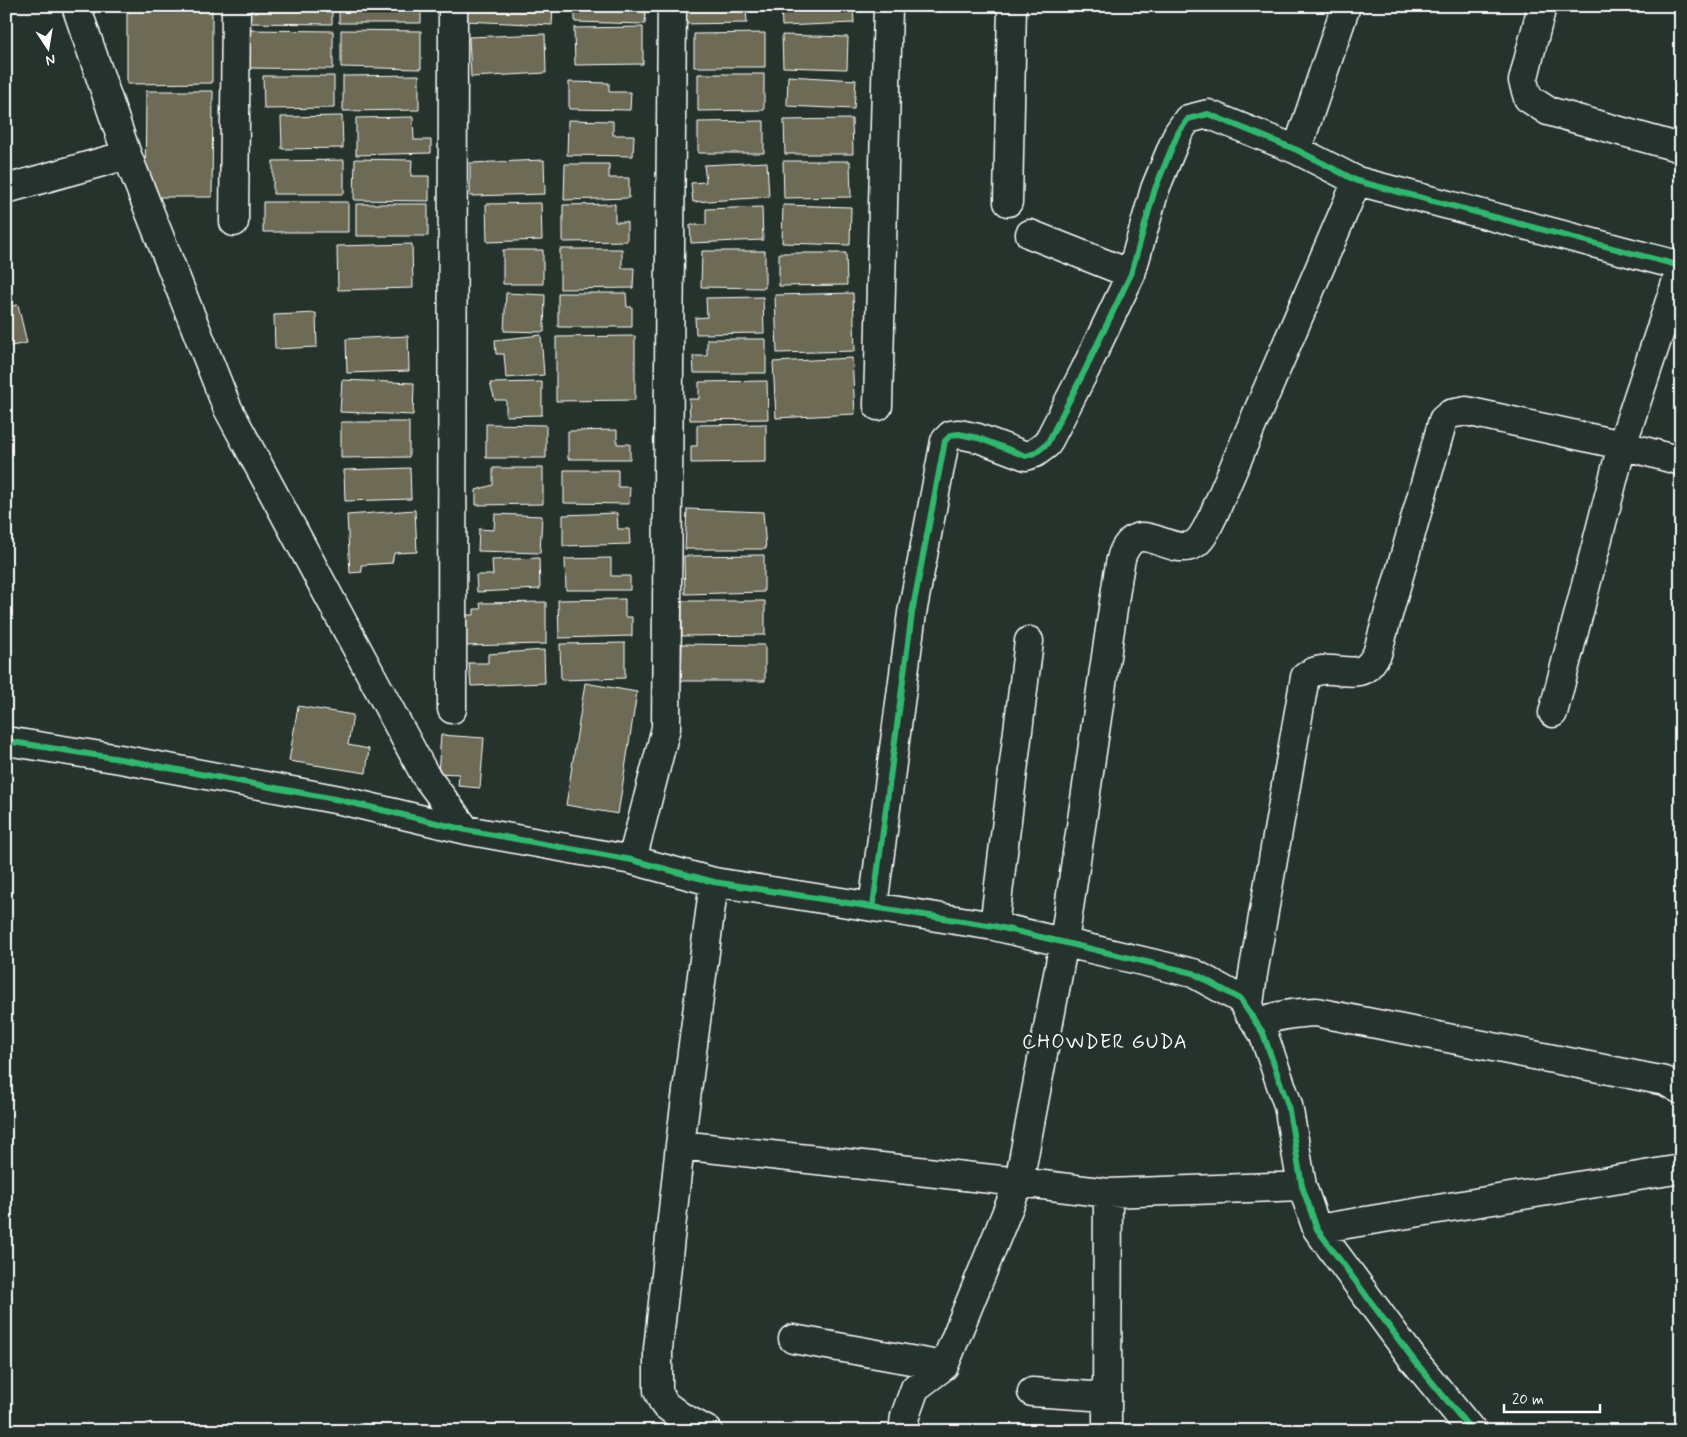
<svg xmlns="http://www.w3.org/2000/svg" width="1687" height="1437" font-family="Mynerve,sans-serif">
  <rect width="100%" height="100%" fill="#26332d"/>
  <filter id="ink" filterUnits="userSpaceOnUse"><feTurbulence type="fractalNoise" baseFrequency=".02" numOctaves="2"/><feDisplacementMap in="SourceGraphic" scale="10" xChannelSelector="R" yChannelSelector="G"/><feConvolveMatrix kernelMatrix="1 2 1 2 8 2 1 2 1" color-interpolation-filters="sRGB"/></filter>
  <g filter="url(#ink)">
    <path fill="#6d6b56" stroke="#fff" d="M127 6H212V83L127 84Z
      M247 6H332V24L247 23Z
      M339 6H421V23H339Z
      M465 6H553L552 25 464 21Z
      M575 6H646L645 24 575 22Z
      M678 6H746L747 23 678 24Z
      M781 6H853L854 23 782 26Z
      M643 27V64L575 65 574 28Z
      M249 30 333 31V69L249 68Z
      M341 30 421 31V69L341 67Z
      M765 33V67H694V34Z
      M545 34 546 73 471 77 469 37Z
      M782 35 848 37 847 69 783 67Z
      M698 74H764V110L698 111Z
      M419 75V110L343 111V76Z
      M263 76H334V108L264 109Z
      M788 76 856 80 854 109 787 106Z
      M569 82 609 83V92H631L630 110 569 109Z
      M146 91H213L212 197H145Z
      M342 116 343 148 282 149 281 117Z
      M413 117 414 140H431V153L356 155V118Z
      M852 119 853 154H785L784 120Z
      M568 120 613 121V135H634L633 156 567 155Z
      M764 121V153H698V122Z
      M355 159 412 160 411 176H429V201L354 200Z
      M344 160V194H273V161Z
      M544 160 545 194 470 196V163Z
      M783 161H850L851 197 784 198Z
      M767 162 769 197 693 202 691 183 706 182 704 165Z
      M565 164H609V178H629V198L564 200Z
      M263 202H348V232H263Z
      M541 203 542 240 487 242 486 204Z
      M356 204H428V236H356Z
      M615 204V222H627V241L563 242V205Z
      M783 205 851 207 850 245 782 243Z
      M762 207 763 240 691 243 690 225H706V209Z
      M412 244 413 288 338 290 337 246Z
      M560 249H622V268H634L633 288 560 289Z
      M503 250H543V284H503Z
      M702 251H765V288L701 287Z
      M779 253H846L847 285 779 286Z
      M6 274 13 302 6 303Z
      M506 293 545 295 544 332 504 331Z
      M558 293H626L627 307H632V327H558Z
      M853 293 855 351 777 353 775 295Z
      M763 297 764 333 696 334 695 318 707 317 706 298Z
      M18 305 27 343 6 347V307Z
      M316 313 317 347 275 349 274 315Z
      M541 335 544 375 506 378 504 354H496L495 340Z
      M408 336 409 371 347 373 346 339Z
      M635 336V400L556 401V337Z
      M707 339H766V373H694L693 356H707Z
      M852 358 855 414 776 418 773 362Z
      M342 380 414 383 413 415 340 412Z
      M767 381 768 419 690 420 689 399H699V382Z
      M542 382V415L506 416V400H495L490 383Z
      M341 422H409V457L341 458Z
      M486 424 546 425V458H486Z
      M766 424V462L691 463V446H697V425Z
      M617 430V444H630V459H568V431Z
      M410 468 411 499 345 501 344 470Z
      M493 468H543V504L476 505V490L493 485Z
      M564 470H618V487H630L629 504 564 503Z
      M687 509 763 512 766 549H685Z
      M415 510 417 552 394 553 392 563 361 565 362 572 350 573 347 515Z
      M617 513 618 529H629L630 544 563 546V515Z
      M495 514 542 516 540 553 478 551 479 529 494 530Z
      M764 555V592L685 594 684 556Z
      M539 558 540 589 477 592 476 575H493L492 560Z
      M611 558V576H630V590H566L565 559Z
      M625 599V617H632V636L559 638 558 600Z
      M682 601H765V635L682 636Z
      M546 602V644L462 646V615H474V609H481L480 603Z
      M625 643V678L561 680 560 644Z
      M682 644 765 645V681H681Z
      M544 650 545 683 471 686 469 663H488V654Z
      M585 683 637 692 618 814 566 805Z
      M298 706 353 715 348 745 369 749 366 773 289 761Z
      M441 735 484 738 480 788 458 786 459 774 438 773Z"/>
    <g fill="none" stroke-linecap="round" stroke-linejoin="round">
      <defs>
        <path id="street" d="M76 6 127 155 227 407 425 775 466 830
          M1542 6 1523 81 1528 98 1548 111 1681 148
          M1297 150 1346 6
          M6 189 127 155
          M1008 202 1012 6
          M234 222 236 6
          M1030 234 1131 274
          M878 406 888 6
          M452 709 453 6
          M1553 713 1622 445 1681 268
          M6 741 120 759 340 800 466 830 632 860 714 882 994 926 1193 973 1240 999 1263 1033 1288 1105 1302 1186 1317 1229 1413 1359 1472 1431
          M632 860 666 728 672 6
          M873 906 912 613 945 441 951 435 959 434 978 438 1026 456 1035 453 1047 444 1085 370 1131 274 1155 189 1178 133 1188 119 1208 114 1297 150 1357 181 1681 266
          M994 926 1029 641
          M1248 1012 1253 974 1305 677C1325 660 1352 680 1367 667 1371 664 1374 658 1377 654L1443 420 1450 414 1466 411 1622 445 1681 461
          M1257 1023C1276 1015 1295 1013 1316 1012L1665 1081 1681 1090
          M680 1145 714 882
          M1317 1229 1681 1169
          M793 1339 944 1366
          M1032 1392 1107 1397V1431
          M1107 1397 1108 1193
          M708 1431 680 1416 664 1404 658 1391V1349L680 1145 1019 1182 1108 1193 1302 1186
          M903 1431 905 1416 915 1388 944 1366 1019 1182 1064 942 1118 575C1120 567 1120 556 1125 549 1142 519 1169 556 1193 545 1203 540 1208 525 1213 516L1357 181"/>
      </defs>
      <use href="#street" stroke="#fff" stroke-width="31"/>
      <use href="#street" stroke="#26332d" stroke-width="28"/>
      <defs>
        <path id="cycleway" d="M6 741 120 759 340 800 466 830 632 860 714 882 994 926 1193 973 1240 999 1263 1033 1288 1105 1302 1186 1317 1229 1413 1359 1472 1431
          M873 906 912 613 945 441 951 435 959 434 978 438 1026 456 1035 453 1047 444 1085 370 1131 274 1155 189 1178 133 1188 119 1208 114 1297 150 1357 181 1681 266"/>
      </defs>
      <use href="#cycleway" stroke="#26332d" stroke-width="9"/>
      <use href="#cycleway" stroke="#33b770" stroke-width="6"/>
    </g>
  </g>
  <g text-anchor="middle" dominant-baseline="central" stroke-width="4.5" stroke-linejoin="round" paint-order="stroke">
    <g font-size="20" letter-spacing="1" fill="#fff" stroke="#26332d">
      <text x="1105" y="1042">CHOWDER GUDA</text>
    </g>
  </g>
  <rect width="1687" height="1437" fill="none" stroke="#26332d" stroke-width="25"/>
  <rect x="12" y="12" width="1662" height="1412" fill="none" stroke="#fff" stroke-width="2" filter="url(#ink)"/>
  <g transform="translate(48 48) rotate(168)" stroke="#26332d" stroke-width="4" paint-order="stroke">
  <path d="M0-4L9 19L0 12L-9 19Z" fill="#ffffff"/>
  <text y="-8" font-size="14" font-weight="bold" text-anchor="middle" fill="#ffffff">N</text>
  </g>
  <path d="M1504 1404v8h96v-8" fill="none" stroke="#ffffff" stroke-width="2.5"/>
  <text x="1512" y="1404" font-size="15" fill="#ffffff" stroke="#26332d" stroke-width="4" paint-order="stroke">20 m</text>
</svg>
